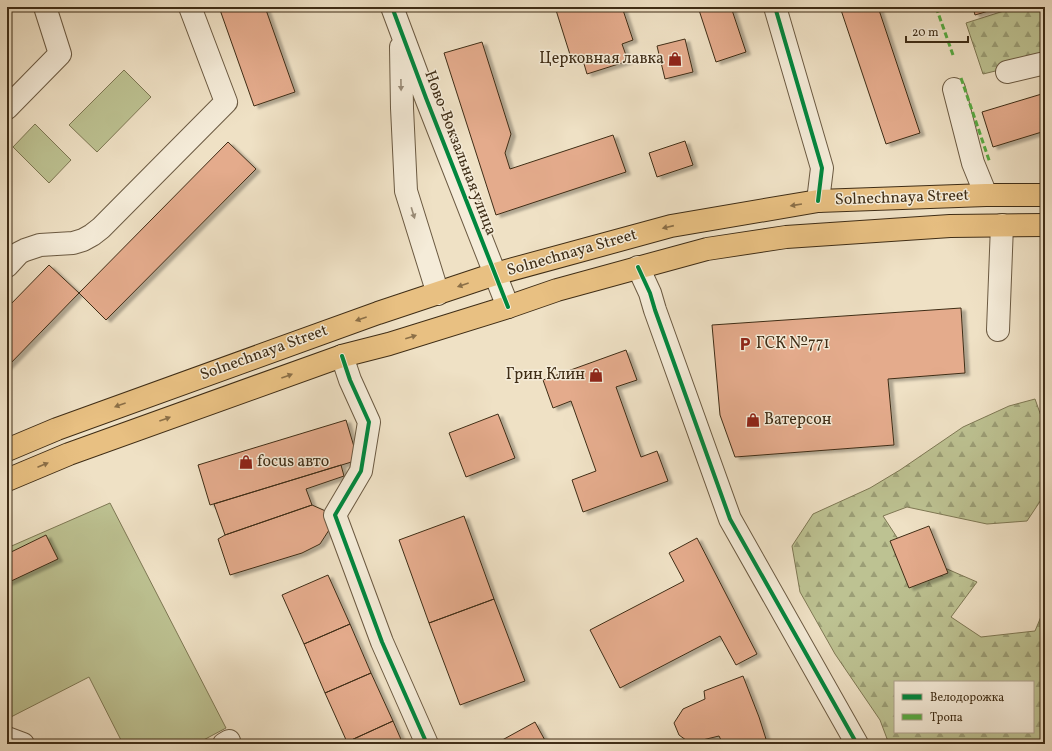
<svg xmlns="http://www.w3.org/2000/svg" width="1052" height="751" font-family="Vollkorn,serif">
  <defs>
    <pattern id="forest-firs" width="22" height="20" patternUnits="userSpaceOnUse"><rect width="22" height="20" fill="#bdc292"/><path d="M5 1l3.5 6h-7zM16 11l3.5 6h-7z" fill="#9b9e76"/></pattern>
    <filter id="shadow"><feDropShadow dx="4.5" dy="2.5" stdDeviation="1" flood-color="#0004"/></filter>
  </defs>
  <rect width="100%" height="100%" fill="#efe1c5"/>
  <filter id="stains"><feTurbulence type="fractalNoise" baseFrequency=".005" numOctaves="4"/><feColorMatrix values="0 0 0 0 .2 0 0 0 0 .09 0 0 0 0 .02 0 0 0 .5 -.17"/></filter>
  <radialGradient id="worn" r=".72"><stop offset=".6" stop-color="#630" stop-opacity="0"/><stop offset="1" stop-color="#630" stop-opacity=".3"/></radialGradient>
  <path fill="url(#forest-firs)" stroke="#7e7854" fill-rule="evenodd" d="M1010 7H1045V59L983 74 966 23 1010 9Z
    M1035 399 1045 427V494L1027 521 987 524 907 507 883 516 900 542 931 562 977 582 951 617 981 637 1035 631 1045 607V744H889L880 720 835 654 800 592 792 546 813 514 870 488 900 470 963 427 1009 406ZM895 682H1033V732H895Z"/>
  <path fill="#bdc292" stroke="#7e7854" d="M124 70 151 97 97 152 69 125Z
    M35 124 71 160 49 183 13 147Z
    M110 503 226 728 196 744H123L89 677 7 719V548Z"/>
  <path fill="#e4ab8c" stroke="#3f2d16" filter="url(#shadow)" d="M219 7H265L295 92 254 106Z
    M555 7H622L633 40 622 44 628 61 587 74 582 57 572 61Z
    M698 7H731L746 52 716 62Z
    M840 7H878L920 133 886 144Z
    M973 7H1002L975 15Z
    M685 39 693 72 665 79 657 46Z
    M482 42 511 134 505 153 510 169 613 135 626 172 496 215 444 53Z
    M1045 93V131L993 147 982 112Z
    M685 141 693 165 657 177 649 153Z
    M228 142 256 169 106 320 79 293Z
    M49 265 79 293 7 367V308Z
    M961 308 965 373 888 379 894 445 735 457 720 415 712 325Z
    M626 350 637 380 616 387 641 457 657 451 668 481 583 512 572 480 596 471 571 401 553 408 543 380Z
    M498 414 515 458 466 477 449 433Z
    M346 420 358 460 210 505 198 465Z
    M341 465 344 476 306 489 312 505 225 535 214 504Z
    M312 505 330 513 331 527 320 544 302 553 230 575 218 539 225 535Z
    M464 516 494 599 429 623 399 540Z
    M929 526 948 573 909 588 890 541Z
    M46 535 58 559 7 583V554Z
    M697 538 757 654 736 665 720 636 620 688 590 630 684 581 669 553Z
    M328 575 350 624 304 644 282 595Z
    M494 599 525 681 460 705 429 623Z
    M350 624 371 673 325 693 304 644Z
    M371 673 393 721 347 742 325 693Z
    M743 676 759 717 766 739 757 744H723L719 736 690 743 679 735 674 723 683 709 705 699 704 691Z
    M393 721 403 744H348L347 742Z
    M535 722 547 744H495Z"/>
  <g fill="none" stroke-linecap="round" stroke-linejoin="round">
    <defs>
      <path id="minor" d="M392 7 426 98 508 307
        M775 7 822 168 818 201
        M401 47 402 108 406 191 438 294
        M1007 72 1045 63
        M954 89 973 163 986 195
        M7 108 60 54 45 7
        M7 266 19 253 25 250 40 245 73 243 83 240 92 235 101 228 226 102 190 7
        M638 267 650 293 655 310 730 519 857 744
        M998 330 1002 225
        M342 356 350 380 369 422 361 471 335 515 382 642 427 744
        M7 738 23 744
        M224 744 229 741"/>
      <path id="major" d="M7 450 57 429 378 313 495 274 671 226 818 201 986 195H1045
        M7 480 69 454 342 356 389 344 508 307 557 290 707 249 786 237 950 226 1045 225"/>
    </defs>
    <use href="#minor" stroke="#6b5a42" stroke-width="24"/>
    <use href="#major" stroke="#3f2d16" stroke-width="24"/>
    <use href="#minor" stroke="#f5ecd9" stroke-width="22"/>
    <use href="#major" stroke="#e8c082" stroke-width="22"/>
    <path stroke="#56ab42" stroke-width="3" stroke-dasharray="6 3" stroke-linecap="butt" d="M936 7 953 55
      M961 78 990 163"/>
    <defs>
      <path id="cycleway" d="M392 7 426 98 508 307
        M775 7 822 168 818 201
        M638 267 650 293 655 310 730 519 857 744
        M342 356 350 380 369 422 361 471 335 515 382 642 427 744"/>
    </defs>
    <use href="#cycleway" stroke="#f5ecd9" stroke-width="6"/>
    <use href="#cycleway" stroke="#00873e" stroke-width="4"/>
  </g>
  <defs><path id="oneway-solid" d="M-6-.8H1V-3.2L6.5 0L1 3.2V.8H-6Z"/></defs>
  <g fill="#9a8c78">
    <use href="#oneway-solid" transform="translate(401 85) rotate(89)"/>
    <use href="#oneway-solid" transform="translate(413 213) rotate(73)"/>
  </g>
  <g fill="#8b6f47">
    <use href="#oneway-solid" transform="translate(796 205) rotate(171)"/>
    <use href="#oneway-solid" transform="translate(668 227) rotate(167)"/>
    <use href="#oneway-solid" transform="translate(463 285) rotate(161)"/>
    <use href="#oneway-solid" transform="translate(361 319) rotate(161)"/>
    <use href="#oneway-solid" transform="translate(411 337) rotate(-17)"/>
    <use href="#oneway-solid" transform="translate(287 376) rotate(-20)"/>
    <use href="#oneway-solid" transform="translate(120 405) rotate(160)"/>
    <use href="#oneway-solid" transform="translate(165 419) rotate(-20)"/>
    <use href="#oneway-solid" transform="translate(43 465) rotate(-23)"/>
  </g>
  <defs>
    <symbol id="shop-bare" viewBox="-9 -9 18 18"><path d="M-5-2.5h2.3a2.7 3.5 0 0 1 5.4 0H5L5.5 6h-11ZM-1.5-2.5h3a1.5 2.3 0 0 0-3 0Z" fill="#8f2418" stroke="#f5ecd9" stroke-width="2.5" paint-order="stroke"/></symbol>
    <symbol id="parking-bare" viewBox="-9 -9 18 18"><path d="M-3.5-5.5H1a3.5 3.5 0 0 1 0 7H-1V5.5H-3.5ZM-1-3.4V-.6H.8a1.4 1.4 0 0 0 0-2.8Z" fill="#8f2418" stroke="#f5ecd9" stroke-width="2.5" paint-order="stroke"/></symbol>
  </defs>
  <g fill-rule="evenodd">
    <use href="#shop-bare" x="665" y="49" width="20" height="20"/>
    <use href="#parking-bare" x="735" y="334" width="20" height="20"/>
    <use href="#shop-bare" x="586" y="365" width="20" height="20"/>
    <use href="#shop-bare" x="743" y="410" width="20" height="20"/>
    <use href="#shop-bare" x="236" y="452" width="20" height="20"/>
  </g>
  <g text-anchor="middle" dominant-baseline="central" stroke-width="3" stroke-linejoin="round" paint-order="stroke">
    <g font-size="16" fill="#3f2d16" stroke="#f5ecd9" text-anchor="start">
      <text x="664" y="59" text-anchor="end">Церковная лавка</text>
      <text x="756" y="344">ГСК №771</text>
      <text x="585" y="375" text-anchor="end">Грин Клин</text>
      <text x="764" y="420">Ватерсон</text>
      <text x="257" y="462">focus авто</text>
    </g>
    <g font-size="16" fill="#3f2d16" stroke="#f5ecd9">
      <text transform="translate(460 153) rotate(69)">Ново-Вокзальная улица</text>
      <text transform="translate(902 198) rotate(-2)">Solnechnaya Street</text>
      <text transform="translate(572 253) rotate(-16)">Solnechnaya Street</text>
      <text transform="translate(264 353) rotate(-20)">Solnechnaya Street</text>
    </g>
  </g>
  <rect width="1052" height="751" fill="none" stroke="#efe1c5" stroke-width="24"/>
  <rect x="8" y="8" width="1036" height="735" fill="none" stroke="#3f2d16" stroke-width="2"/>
  <rect x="12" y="12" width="1028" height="727" fill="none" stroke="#3f2d16"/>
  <rect x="894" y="681" width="140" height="52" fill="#f5ecd9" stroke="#aca08b"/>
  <rect x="902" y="694" width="20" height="6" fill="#00873e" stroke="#aca08b"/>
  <text x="930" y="701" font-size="12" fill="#3f2d16">Велодорожка</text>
  <rect x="902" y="714" width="20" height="6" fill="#56ab42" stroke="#aca08b"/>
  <text x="930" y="721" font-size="12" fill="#3f2d16">Тропа</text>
  <path d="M906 36v6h62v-6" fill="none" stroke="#3f2d16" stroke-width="2"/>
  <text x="912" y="36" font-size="12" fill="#3f2d16" stroke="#f5ecd9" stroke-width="3" paint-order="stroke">20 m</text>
  <rect width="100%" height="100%" filter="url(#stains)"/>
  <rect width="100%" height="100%" fill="url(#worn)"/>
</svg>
